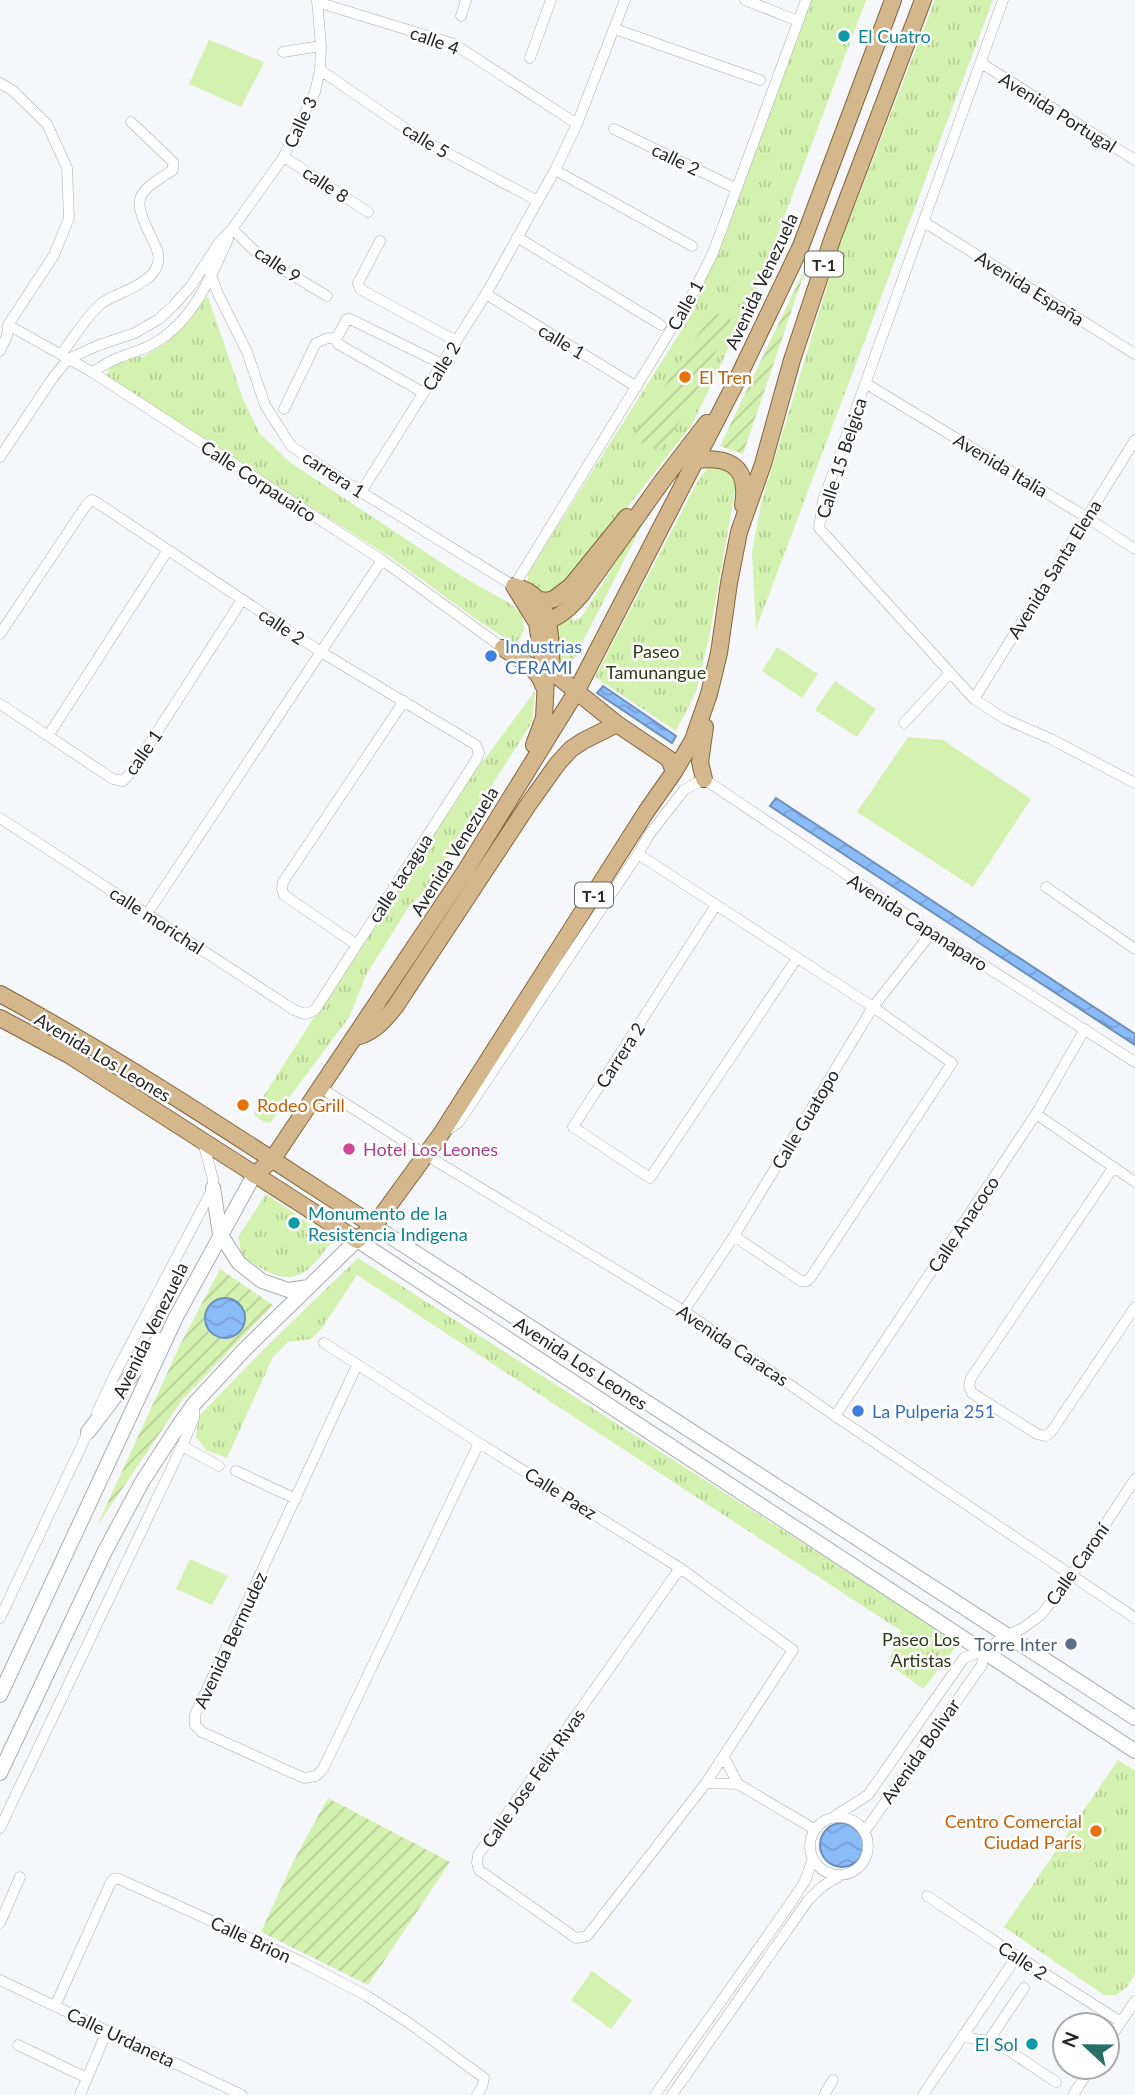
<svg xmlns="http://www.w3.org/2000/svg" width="1135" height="2095" font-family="Lato,sans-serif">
  <defs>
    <pattern id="grass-tufts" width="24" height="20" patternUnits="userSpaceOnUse" patternTransform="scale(1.75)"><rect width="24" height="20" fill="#d3f1af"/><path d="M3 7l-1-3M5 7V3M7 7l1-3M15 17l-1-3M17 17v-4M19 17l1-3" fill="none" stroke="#b5ce96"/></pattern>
    <pattern id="garden-furrows" width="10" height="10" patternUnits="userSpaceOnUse" patternTransform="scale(1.75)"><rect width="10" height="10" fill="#d3f1af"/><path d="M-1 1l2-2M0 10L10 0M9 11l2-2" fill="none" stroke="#b5ce96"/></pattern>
    <pattern id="water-waves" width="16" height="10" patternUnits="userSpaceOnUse" patternTransform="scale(1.75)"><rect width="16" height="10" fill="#8bbcfa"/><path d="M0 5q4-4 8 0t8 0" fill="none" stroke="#78a1d6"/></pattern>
  </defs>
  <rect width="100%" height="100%" fill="#f6f7fa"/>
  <path fill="url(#grass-tufts)" d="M811 0H866L759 284 693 423 568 584 553 592 540 595 528 584V573L693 312Z
    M935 0H993L756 629 752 552 761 504 839 247Z
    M208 297 243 399 260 434 291 463 463 577 511 604 522 615 524 630 520 638 514 644 473 617 392 558 105 377 114 361 133 356 143 357 166 343 200 303Z
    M721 464 731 470 736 485 709 638 696 692 676 731 595 677 700 477 709 467Z
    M650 509 571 665 567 670 561 671 555 662 558 623 570 616 575 621 582 616Z
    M535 691 532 722 472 817 434 882 408 908 366 975 350 1016 270 1123 264 1122 254 1115 256 1108 450 805 470 775 487 756Z
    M266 1194 333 1240C325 1250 317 1262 307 1270 286 1287 261 1269 242 1256L238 1237Z
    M358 1258 959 1643 923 1689 888 1663 901 1631 357 1275 322 1328 311 1339 288 1342 273 1357 227 1458 206 1450 196 1437 199 1416 265 1348Z
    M1118 1760 1135 1771V1974L1128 1986 1116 1995H1104L1004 1927Z"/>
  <path fill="url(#garden-furrows)" d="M808 262 743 454 720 446Z
    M713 311 731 319 688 411 659 450 631 439Z
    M220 1269 273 1305 182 1400 97 1526 180 1345Z
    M328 1798 450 1862 368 1985 261 1932 293 1862Z"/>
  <path fill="#d3f1af" d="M209 40 264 62 241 107 189 84Z
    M777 647 818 674 802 698 762 671Z
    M835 681 876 709 857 737 815 710Z
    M908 737 943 740 1031 799 973 887 857 812Z
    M190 1559 228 1576 212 1605 176 1589Z
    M592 1971 632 2000 611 2029 571 2000Z"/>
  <path fill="url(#water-waves)" stroke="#6c8fba" stroke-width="2" d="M603 686 676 736 672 743 597 693Z
    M776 798 1135 1034V1045L770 806Z
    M205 1318a20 20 0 1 1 40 0a20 20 0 1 1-40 0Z
    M820 1845a22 22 0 1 1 44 0a22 22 0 1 1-44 0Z"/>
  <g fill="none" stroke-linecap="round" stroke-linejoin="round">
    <defs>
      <path id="street" d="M745 0 798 21
        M1003 0 823 501 819 528 974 699 1005 719 1051 739 1135 783
        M317 2 454 44 577 124
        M461 16 466 0
        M615 29 760 80
        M283 52 321 46
        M530 58 551 0
        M981 63 1135 160
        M320 70 421 139 538 201
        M0 83 12 90 47 124 67 168 69 218 54 255 8 325
        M614 129 737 189
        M284 157 368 212
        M555 170 692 246
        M924 222 1135 354
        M232 229 259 255 327 296
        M517 237 661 325
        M380 241 358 283 360 289 456 341
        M206 263 219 296 247 352 265 405 291 446 361 492 514 586 691 297 713 253 806 0
        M486 294 637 387
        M8 325 92 372 382 560 503 648
        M0 351 7 336 8 325
        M61 354C74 338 86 316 102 303 117 292 153 285 158 263 160 256 157 249 154 243 133 199 131 196 173 170V162L131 122
        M92 372C100 368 108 362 116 359 126 354 137 352 147 347 190 327 210 280 228 239
        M865 383 1086 517 1135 549
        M424 393 338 344 336 339 347 319H350L442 364
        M284 409 316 343 328 338 336 339
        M0 457 52 379 68 359 99 345 135 333 159 319 173 306 191 286 218 244 232 229 283 158 315 92 320 70 321 46 317 0
        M361 492 486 294 555 170 577 124 625 0
        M0 634 87 504 92 500 96 502 321 652 476 745 479 753 476 760 315 1010 305 1014 294 1010 0 818
        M974 699 1135 440
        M0 704 113 779 123 781 130 774 242 600
        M904 723 950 673
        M48 736 168 550
        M638 854 873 1007 952 1063 811 1277 807 1281H801L734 1236
        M1046 887 1135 949
        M716 905 573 1127 650 1178 797 958
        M147 914 382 560
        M357 945 284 895 282 889 283 882 404 701
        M321 1088 426 1155 684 1311 835 1416 1135 1618
        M1036 1114 1135 1182
        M449 1129 459 1122 638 854 649 835 684 790 704 779 932 932 1135 1062
        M1113 1168 971 1378 969 1386 972 1393 1037 1434 1045 1436 1051 1432 1135 1307
        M684 1311 734 1236 873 1007 932 932
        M324 1343 479 1443 680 1568 793 1650 706 1783 587 1936 576 1938 479 1870 477 1863 478 1855 680 1568
        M357 1365 195 1715V1725L202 1732 304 1778 316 1776 323 1769 479 1443
        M97 1412 115 1374 213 1188V1179L203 1142
        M835 1416 1036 1114 1085 1029
        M182 1446 219 1466
        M236 1471 296 1499
        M0 1618 91 1426
        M724 1757 738 1784 814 1829
        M706 1783 738 1784
        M835 1816 868 1795 964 1658 984 1650 1006 1636 1023 1628 1041 1615 1072 1575 1135 1479
        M810 1846a29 29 0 1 1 58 0a29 29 0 1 1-58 0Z
        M0 1828 182 1446 194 1418V1406
        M865 1831 982 1665 984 1650
        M927 1896 1017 1956 1121 2022
        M0 1923 20 1877
        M0 1980 242 2095
        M55 2006 111 1882 114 1879H119L302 1962 367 1996 409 2023 484 2078 482 2087 477 2095
        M964 2035C979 2043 982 2038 996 2042L1056 2082
        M989 2040 1024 1988
        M1107 2043 1135 2001
        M18 2045 87 2078
        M80 2095 107 2031
        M655 2095 792 1901 805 1881 813 1858
        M672 2095 809 1899 823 1886 841 1875
        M824 2095 833 2080
        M923 2095 1017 1956
        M1073 2095 1091 2067"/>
      <path id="secondary" d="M213 1188 220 1234 239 1263 262 1281 288 1290 309 1287
        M374 1226 1135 1718
        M88 1432 158 1340
        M0 1695 176 1317 254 1175
        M0 1773 105 1551 142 1482 179 1425 194 1404 246 1348 357 1240 1135 1751"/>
      <path id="primary" d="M689 461C726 455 750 463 743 505
        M514 586 537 623 546 679 544 718 534 745
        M517 587C554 598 549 636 552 668L556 675 617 724 669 759 674 772
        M540 600 546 601 554 599 571 586 627 517
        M549 620C562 616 572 605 581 595L663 480 707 423
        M503 648C517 658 538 667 543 685
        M704 779 700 762 705 727
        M0 994C129 1064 251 1146 374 1226
        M0 1018 69 1055 357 1240 374 1226 441 1134 646 812 674 772 693 740 709 694 719 653 729 583 739 532 763 464 792 360 833 237 923 0
        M356 1037C374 1032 383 1022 395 1007L528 805 558 763 571 749 583 741 617 724
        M254 1175 272 1160 466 870 576 692 735 384 801 246 893 0"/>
    </defs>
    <use href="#street" stroke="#abacaf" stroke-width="11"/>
    <use href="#secondary" stroke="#abacaf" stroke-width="16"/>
    <use href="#primary" stroke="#846538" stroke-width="18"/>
    <use href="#street" stroke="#fff" stroke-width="10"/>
    <use href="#secondary" stroke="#fff" stroke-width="14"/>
    <use href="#primary" stroke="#d4b78d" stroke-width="16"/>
  </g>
  <g fill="#0f9aa8" stroke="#fff" stroke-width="2.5">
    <circle cx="844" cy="36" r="7"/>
    <circle cx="294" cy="1223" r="7"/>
    <circle cx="1032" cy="2044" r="7"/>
  </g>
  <g fill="#e8710a" stroke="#fff" stroke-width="2.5">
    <circle cx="685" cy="377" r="7"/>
    <circle cx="243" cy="1105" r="7"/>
    <circle cx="1096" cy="1831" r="7"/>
  </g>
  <g fill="#3f7fe0" stroke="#fff" stroke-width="2.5">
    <circle cx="491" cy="656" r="7"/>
    <circle cx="858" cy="1411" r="7"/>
  </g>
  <circle fill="#d1479c" stroke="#fff" stroke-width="2.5" cx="349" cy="1149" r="7"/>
  <circle fill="#5c6f8a" stroke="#fff" stroke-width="2.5" cx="1071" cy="1644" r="7"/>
  <g text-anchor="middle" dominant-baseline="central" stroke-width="5" stroke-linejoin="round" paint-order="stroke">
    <g fill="#fff" stroke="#666667" stroke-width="2">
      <rect x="805" y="251.5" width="38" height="25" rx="5"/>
      <rect x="575" y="882.5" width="38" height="25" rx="5"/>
    </g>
    <g font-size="16" font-weight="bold" fill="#252526">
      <text x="824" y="264">T-1</text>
      <text x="594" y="895">T-1</text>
    </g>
    <g font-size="18" fill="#0d838f" stroke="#fff" text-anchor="start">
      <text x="858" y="36">El Cuatro</text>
      <text x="308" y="1213">Monumento de la<tspan x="308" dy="21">Resistencia Indigena</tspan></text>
      <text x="1018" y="2044" text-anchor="end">El Sol</text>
    </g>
    <g font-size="18" fill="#252526" stroke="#fff">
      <text transform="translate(435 40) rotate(20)">calle 4</text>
      <text transform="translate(1058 112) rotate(32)">Avenida Portugal</text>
      <text transform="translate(300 122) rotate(-65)">Calle 3</text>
      <text transform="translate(426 140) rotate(31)">calle 5</text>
      <text transform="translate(676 159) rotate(26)">calle 2</text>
      <text transform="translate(326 184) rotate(34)">calle 8</text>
      <text transform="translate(278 264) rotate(34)">calle 9</text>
      <text transform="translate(761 281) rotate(-65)">Avenida Venezuela</text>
      <text transform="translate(1030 288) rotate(32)">Avenida España</text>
      <text transform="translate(685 305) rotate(-61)">Calle 1</text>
      <text transform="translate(562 341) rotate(31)">calle 1</text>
      <text transform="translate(441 366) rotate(-58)">Calle 2</text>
      <text transform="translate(841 458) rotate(-72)">Calle 15 Belgica</text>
      <text transform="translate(1001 465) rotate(31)">Avenida Italia</text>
      <text transform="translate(334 474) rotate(33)">carrera 1</text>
      <text transform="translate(259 481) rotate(33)">Calle Corpauaico</text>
      <text transform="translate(1054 569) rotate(-58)">Avenida Santa Elena</text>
      <text transform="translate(282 626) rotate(34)">calle 2</text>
      <text transform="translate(143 752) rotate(-55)">calle 1</text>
      <text transform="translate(454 851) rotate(-58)">Avenida Venezuela</text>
      <text transform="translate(400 878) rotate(-57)">calle tacagua</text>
      <text transform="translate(157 920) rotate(33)">calle morichal</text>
      <text transform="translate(918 922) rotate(33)">Avenida Capanaparo</text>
      <text transform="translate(620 1055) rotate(-57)">Carrera 2</text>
      <text transform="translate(103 1057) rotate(31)">Avenida Los Leones</text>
      <text transform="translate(805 1119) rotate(-59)">Calle Guatopo</text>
      <text transform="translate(963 1224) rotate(-56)">Calle Anacoco</text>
      <text transform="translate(150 1330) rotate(-64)">Avenida Venezuela</text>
      <text transform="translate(733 1345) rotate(34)">Avenida Caracas</text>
      <text transform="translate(581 1363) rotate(33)">Avenida Los Leones</text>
      <text transform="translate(561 1493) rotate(32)">Calle Paez</text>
      <text transform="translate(1077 1564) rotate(-55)">Calle Caroní</text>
      <text transform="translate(230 1640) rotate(-65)">Avenida Bermudez</text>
      <text transform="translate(920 1751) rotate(-55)">Avenida Bolivar</text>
      <text transform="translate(533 1778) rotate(-55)">Calle Jose Felix Rivas</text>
      <text transform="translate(251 1939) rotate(25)">Calle Brion</text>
      <text transform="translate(1023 1960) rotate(33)">Calle 2</text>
      <text transform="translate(121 2037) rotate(25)">Calle Urdaneta</text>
    </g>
    <g font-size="18" fill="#c56008" stroke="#fff" text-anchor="start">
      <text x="699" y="377">El Tren</text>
      <text x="257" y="1105">Rodeo Grill</text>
      <text x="1082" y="1821" text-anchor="end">Centro Comercial<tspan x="1082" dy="21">Ciudad París</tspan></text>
    </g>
    <g font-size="18" fill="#366cbe" stroke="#fff" text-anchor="start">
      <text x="505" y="646">Industrias<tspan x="505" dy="21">CERAMI</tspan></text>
      <text x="872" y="1411">La Pulperia 251</text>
    </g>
    <g font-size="18" fill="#2c3c15" stroke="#fff">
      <text x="656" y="651">Paseo<tspan x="656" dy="21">Tamunangue</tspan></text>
      <text x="921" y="1639">Paseo Los<tspan x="921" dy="21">Artistas</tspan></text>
    </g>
    <g font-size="18" fill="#b23c85" stroke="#fff" text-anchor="start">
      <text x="363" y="1149">Hotel Los Leones</text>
    </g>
    <g font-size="18" fill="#4e5e75" stroke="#fff" text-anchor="end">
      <text x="1057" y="1644">Torre Inter</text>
    </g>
  </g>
  <g transform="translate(1086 2046) rotate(292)"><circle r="33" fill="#ffffff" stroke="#a8a8a8" stroke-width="2"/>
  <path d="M0-5L12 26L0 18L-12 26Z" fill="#266e66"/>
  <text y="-10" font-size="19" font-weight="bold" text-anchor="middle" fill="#252526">N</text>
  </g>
</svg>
